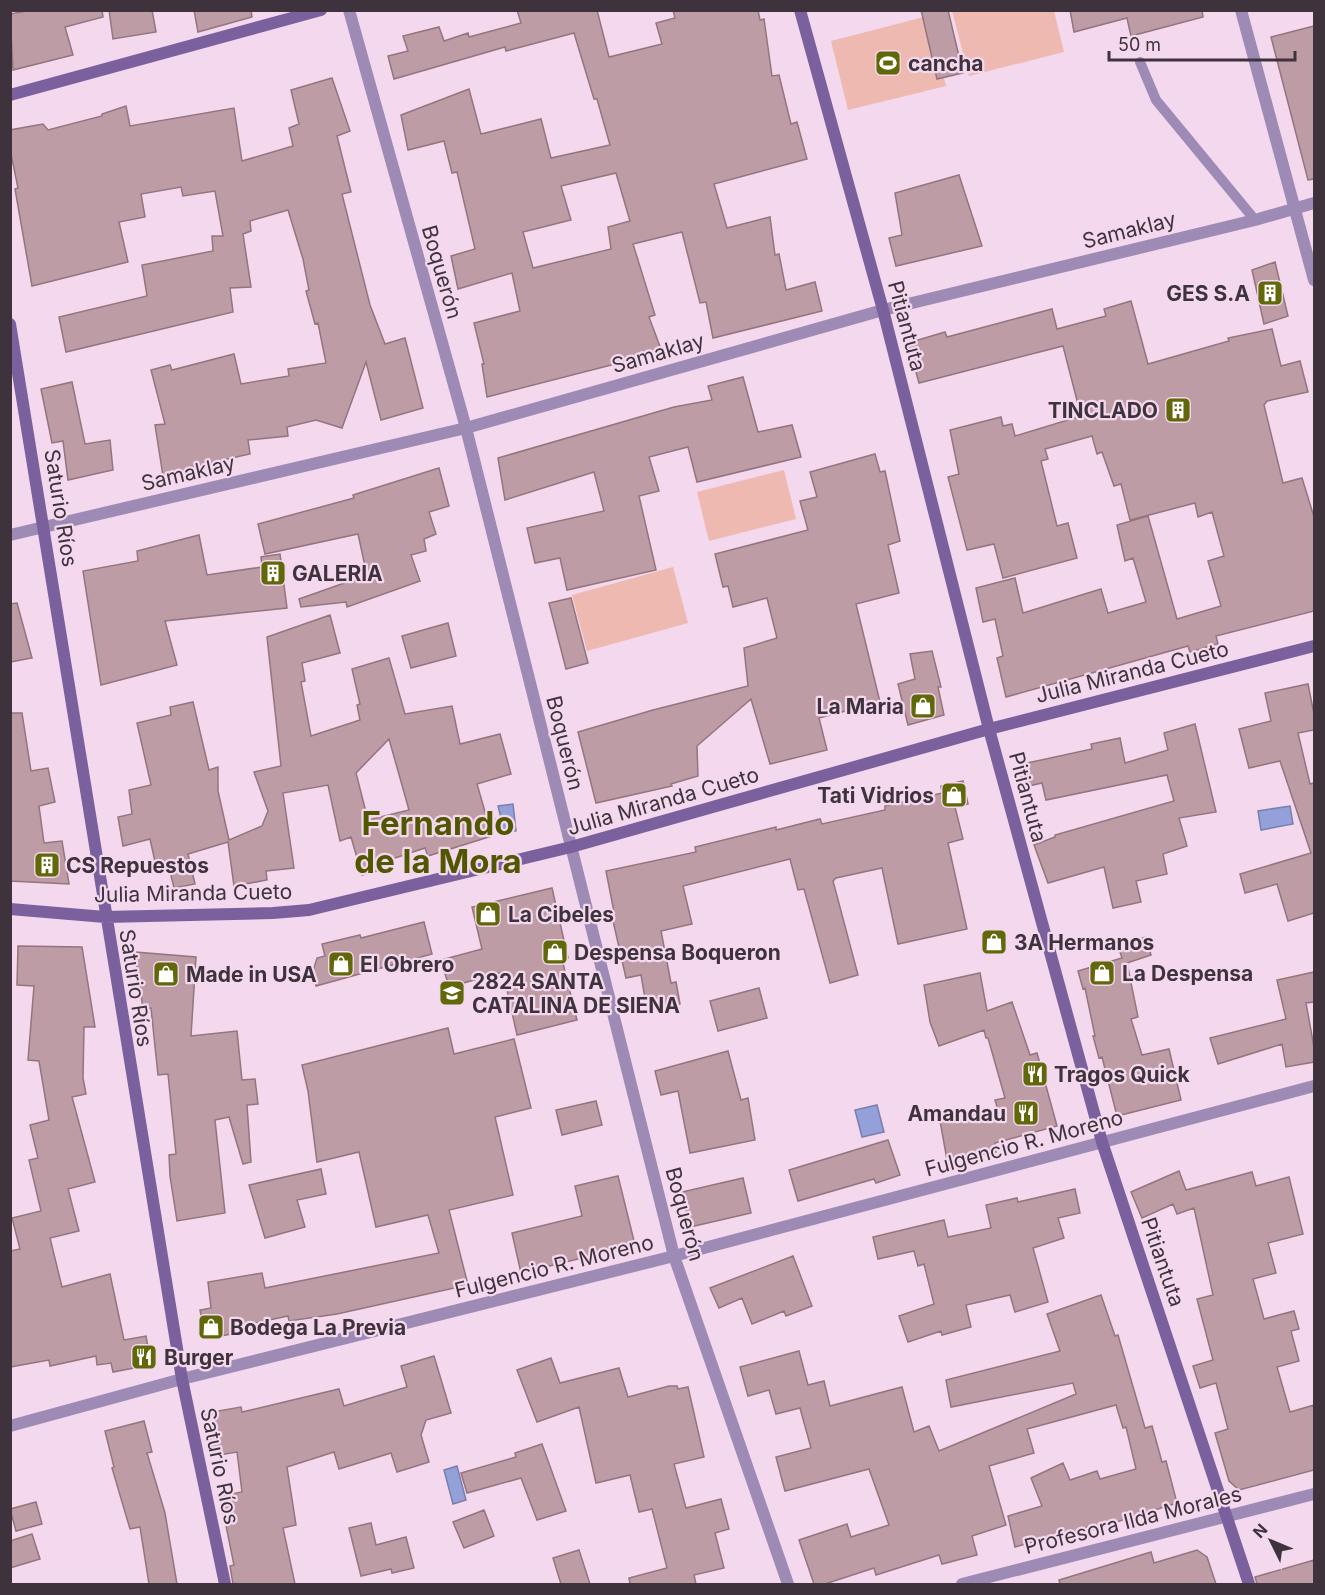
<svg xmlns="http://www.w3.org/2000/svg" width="1325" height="1595" font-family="Inter,sans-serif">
  <rect width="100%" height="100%" fill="#f4d8ee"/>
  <path fill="#edb9b0" d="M952 11H1054L1064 52 969 76Z
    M928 16 946 86 848 110 831 41Z
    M784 470 796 519 709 541 697 492Z
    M673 567 688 623 587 651 572 595Z"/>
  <path fill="#94a0d9" stroke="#7a7faa" stroke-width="1.5" d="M513 804 516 831 498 834 496 819 501 818 498 806Z
    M1290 806 1293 824 1261 830 1258 811Z
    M877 1105 884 1132 862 1137 855 1110Z
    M457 1466 466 1500 453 1504 444 1470Z"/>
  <path fill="#be9ca5" stroke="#94747d" stroke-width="1.5" fill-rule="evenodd" d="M32 10H102L103 17 65 27 73 55 13 70 10 14Z
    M109 10H152L156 32 113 39Z
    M194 10H251L252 17 198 32Z
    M517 10H597L609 57 662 44 656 23 675 18 673 10H758L760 20 764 19 772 76 779 75 791 124 797 122 807 159 714 184 727 228 770 217 775 255 779 254 786 290 815 282 822 311 713 338 706 302 700 303 682 232 633 244 655 315 649 317 662 352 487 397 482 364H484L474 323 520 311 512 273 458 289 451 256 475 249 457 172 452 173 444 141 408 150 401 115 469 89 481 134 541 119 551 158 610 145 597 99H594L574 33 506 51 505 47 394 79 388 56 408 51 403 36 439 27 444 41 468 33 469 37 521 23ZM616 173 630 221 608 227 611 249 533 268 523 232 571 220 561 186Z
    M921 10H948L963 73 937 79Z
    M1070 10H1202L1203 17 1131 36 1127 18 1074 32Z
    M1314 26V179L1308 180 1271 37Z
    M332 78 350 131 337 136 351 192 342 194 370 305 385 344 405 338 423 408 381 420 366 362 342 428 316 420 287 427 288 436 248 440 250 454 191 467 192 471 163 476 155 425 165 424 151 370 170 365 172 370 234 354 241 384 289 376 288 369 326 363 318 323 315 324 306 291 309 290 303 259 288 210 250 221 251 231 243 234 251 287 230 288 233 312 66 352 59 317 147 296 142 265 213 251 212 236H223L215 191 183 196 181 187 141 194 145 217 119 222 128 262 32 286 15 189 18 188 10 149V130L43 124 48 130 102 116V114L126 106 130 126 234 108 242 161 293 146 289 128 299 124 291 90Z
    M959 175 982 246 896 266 889 238 902 235 895 193Z
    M1275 262 1288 316 1264 324 1252 270Z
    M1131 301 1148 364 1229 341 1228 338 1272 329 1281 366 1300 361 1308 392 1267 401 1264 405 1283 483 1302 478 1314 517V611L1216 636 1218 644 1190 652 1188 646 1006 697 997 658 1003 656 995 619 983 622 976 588 1015 578 1023 613 1101 589 1108 613 1146 602 1133 558 1125 561 1117 525 1148 516 1177 619 1221 606 1208 561 1224 556 1212 512 1198 517 1195 503 1130 520 1121 484 1114 486 1102 452 1097 454 1092 436 1045 449 1048 459 1041 461 1057 526 1068 523 1077 558 1003 578 994 544 967 550 948 477 959 474 950 430 1001 417 1003 426 1012 424 1015 436 1081 416 1063 346 919 383 908 343 945 332 947 337 1052 309 1057 329 1106 316 1104 309Z
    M743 377 758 432 792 425 801 457 697 482 688 447 649 457 659 491 639 496 656 570 567 590 560 558 535 563 527 528 604 511 594 472 505 500 498 458 674 407 712 400 708 386Z
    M72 382 85 444 110 440 113 470 68 480 63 441 52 443 41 389Z
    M875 454 880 472 885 471 900 541 888 545 899 593 856 604 880 702 819 718 827 750 770 764 751 699 697 746 698 776 671 784 672 786 596 803 578 732 653 710 748 686 744 648 777 638 767 598 733 607 728 586 723 587 715 554 808 530 800 501 817 497 810 472Z
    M439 468 449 506 429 512 436 534 424 539 426 551 411 555 420 581 347 607 346 602 301 607 299 599 367 575 358 534 265 554 258 524 354 498 353 495Z
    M199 535 207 575 262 567 261 557 280 554 287 608 165 621 177 665 101 685 83 571 138 561 137 551Z
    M571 598 588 663 566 669 549 603Z
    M17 603 32 658 10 662V604Z
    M330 615 340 653 302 663 305 681 301 682 311 736 360 720 357 705 360 704 352 669 389 658 405 714 452 706 460 744 500 734 511 774 477 784 492 836 428 856 425 848 380 863 381 870 362 875 351 837 340 841 328 785 283 793 294 868 266 871 267 880 234 886 228 842 188 854 195 884 174 888 168 863 156 866 150 839 123 846 118 817 132 814 129 790 151 785 137 723 171 715 170 707 193 702 209 770 218 767V791L229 840 262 826 268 811 254 772 281 766 267 637ZM389 739 409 810 368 820 356 773Z
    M448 623 456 656 411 668 402 636Z
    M932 651 941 687H938L944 715 908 725 898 684 915 679 910 654Z
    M1308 684 1314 714V730L1298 733 1310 784 1314 783V913L1288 921 1277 884 1245 893 1240 874 1311 853 1280 761 1249 768 1239 729 1271 721 1265 693Z
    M10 713H22L31 771 48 768 55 802 39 806 44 843 62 841 69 884 10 881Z
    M1195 724 1216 812 1179 818 1187 846 1163 854 1167 874 1136 881 1141 902 1113 908 1104 867 1048 883 1034 845 1055 837V835L1174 801 1167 775 1046 800 1042 783 1024 787 1018 765 1092 749 1091 744 1120 738 1125 763 1168 750 1164 733Z
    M963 781 968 804 955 807 963 839 948 843 967 929 898 944 882 868 836 878 833 881 858 975 830 983 804 889 798 890 790 859 683 886 692 924 661 931 671 983 676 982 680 1004 647 1010 641 975 626 978 611 912H614L606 871 696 852 695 847 776 827V830L820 819 822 824 885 810V806L942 793 941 786Z
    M552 888 568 958 562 959 577 1020 517 1035 503 972 449 987 441 960 482 949 472 907Z
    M424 922 432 954 316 986 313 971 317 958 325 956 322 944 360 935 361 938Z
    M1146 937 1151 955 1127 963 1138 1017 1131 1019 1142 1055 1169 1049 1181 1100 1117 1116 1102 1057 1099 1058 1093 1036H1095L1085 988 1083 989 1078 971 1122 958 1118 946Z
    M18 946 82 947 95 1027H84L83 1078 86 1094 72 1097 95 1182 68 1189 79 1231 50 1238 62 1287 110 1274 124 1340 146 1336 150 1359 144 1366 113 1372 111 1363 97 1365 96 1356 50 1366 49 1360 10 1367V1251L20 1249 12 1218 41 1211 29 1160 38 1158 30 1125 49 1120 39 1061 28 1060 34 986 17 985Z
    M135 952 196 957 191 1036 237 1031 242 1080 255 1079 258 1104 247 1105 251 1162 243 1164 229 1117 215 1120 225 1213 177 1221 170 1176 169 1155 176 1154 168 1074 158 1075 151 1008 143 1009Z
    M1314 972V1002L1306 1003 1314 1047V1062L1286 1067 1282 1044 1218 1064 1210 1038 1286 1019 1277 980Z
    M980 973 987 1011 1012 1002 1030 1055 1037 1053 1057 1126 995 1143 996 1152 947 1160 940 1121 998 1110 995 1100 1005 1098 988 1038H986L984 1030 939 1046 930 1022 924 985Z
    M759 988 767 1018 718 1031 710 1001Z
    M448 1028 454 1054 514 1039 531 1108 495 1117 513 1195 449 1210 468 1285 337 1314 289 1321 288 1316 250 1324 251 1330 206 1339 200 1310 211 1308 208 1282 262 1273 265 1288 439 1253 428 1215 376 1227 359 1152 317 1162 308 1091 302 1065Z
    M728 1051 741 1100 748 1098 755 1140 690 1153 678 1091 661 1095 655 1071Z
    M596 1101 602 1125 562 1135 556 1110Z
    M888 1140 900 1175 876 1183 874 1179 798 1201 789 1170Z
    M321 1169 326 1194 297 1200 305 1227 265 1238 249 1185Z
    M1179 1171 1186 1190 1252 1172 1256 1186 1289 1177 1303 1234 1268 1243 1276 1273 1253 1279 1264 1319 1294 1311 1299 1329 1291 1331 1299 1361 1277 1367 1290 1412 1314 1405V1470L1239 1490 1229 1481 1215 1433 1228 1429 1216 1383 1200 1388 1193 1366 1213 1360 1197 1299 1213 1295 1194 1208 1177 1214 1173 1204 1142 1218 1131 1192Z
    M618 1176 635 1245 521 1273 512 1233 582 1216 575 1186Z
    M743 1178 751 1213 690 1227 682 1192Z
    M1075 1189 1080 1213 1058 1218 1064 1238 1033 1248 1048 1302 1015 1312 1010 1295 966 1305 971 1327 942 1335 941 1331 908 1342 899 1316 934 1304 924 1264 918 1266 914 1251 878 1259 873 1237 944 1220 948 1237 991 1228 986 1205 1017 1198 1018 1202Z
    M793 1256 812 1306 786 1316 784 1311 752 1324 742 1298 719 1308 710 1288Z
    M1101 1295 1115 1336 1118 1335 1145 1428 1152 1426 1162 1462 1166 1461 1177 1503 1091 1530 1090 1526 1055 1539 1054 1536 1015 1547 1008 1516 1042 1506 1031 1478 1063 1463 1070 1480 1097 1471 1100 1479 1136 1469 1126 1427 1123 1428 1116 1405 1027 1429 1034 1453 989 1466 1006 1525 972 1536 977 1555 942 1564 939 1555 876 1575 874 1568 825 1584H814L799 1540 847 1524 851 1537 889 1525 869 1469 785 1491 776 1457 811 1448 800 1408 776 1414 769 1390 748 1396 740 1367 799 1351 808 1385 824 1381 830 1406 902 1387 914 1432 929 1426 939 1451 1076 1394 1073 1383 951 1407 946 1380 1060 1351 1047 1314Z
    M434 1356 451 1413 426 1420 421 1435 429 1462 397 1472 391 1453 339 1469 334 1452 287 1467 296 1525 283 1528 295 1584H233L230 1566 234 1565 220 1496 242 1492 237 1452 213 1456 206 1413 241 1407 242 1412 339 1389 344 1406 407 1387 401 1366Z
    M551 1358 560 1383 619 1368 628 1397 669 1386H677L678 1389 688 1387 704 1457 674 1464 686 1508 721 1499 729 1529 715 1533 724 1568 694 1575 696 1584H630L629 1578 667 1568 652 1509 639 1512 630 1475 596 1483 579 1407 537 1422 517 1370Z
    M144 1421 152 1452 147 1453 165 1513 177 1584H149L140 1527 130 1529 112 1468 114 1467 105 1431Z
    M542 1444 566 1511 537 1520 521 1478 467 1493 461 1473 516 1457 515 1453Z
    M36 1502 42 1524 16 1531 10 1509Z
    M484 1510 494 1536 464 1548 453 1522Z
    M371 1523 376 1545 406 1537 414 1568 392 1573 391 1569 361 1576 349 1528Z
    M32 1534 40 1559 10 1568V1541Z
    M579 1550 590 1584H561L553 1558Z
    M1197 1550 1207 1557 1216 1584H1060L1059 1580 1151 1552 1154 1563Z
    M1314 1560V1584H1257L1255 1577Z"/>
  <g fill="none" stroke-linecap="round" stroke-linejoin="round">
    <path stroke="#9d8bb6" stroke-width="10" d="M1140 62 1156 100 1255 220"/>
    <path stroke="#9d8bb6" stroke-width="12" d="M349 10 466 428 674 1256 788 1584
      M1241 10 1314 280
      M10 535 466 428 883 310 1255 220 1314 203
      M10 1426 182 1379 674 1256 1314 1086
      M962 1584 1314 1494"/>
    <path stroke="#7b609e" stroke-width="12" d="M800 10 883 310 989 729 1102 1142 1249 1584
      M10 95 321 10
      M10 324 182 1379 225 1584
      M10 909 105 917 273 913 309 910 571 847 989 729 1314 646"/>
  </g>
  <defs>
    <symbol id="stadium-square" viewBox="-11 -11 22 22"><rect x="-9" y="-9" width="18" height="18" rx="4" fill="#60680a" stroke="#f4d8ee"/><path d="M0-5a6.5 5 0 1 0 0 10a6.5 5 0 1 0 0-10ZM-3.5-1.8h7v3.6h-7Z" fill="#fff"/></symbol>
    <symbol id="building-square" viewBox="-11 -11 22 22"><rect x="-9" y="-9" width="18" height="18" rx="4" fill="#60680a" stroke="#f4d8ee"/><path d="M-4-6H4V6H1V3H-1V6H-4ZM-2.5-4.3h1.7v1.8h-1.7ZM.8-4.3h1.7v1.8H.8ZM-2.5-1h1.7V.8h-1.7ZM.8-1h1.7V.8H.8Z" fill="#fff"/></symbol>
    <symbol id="shop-square" viewBox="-11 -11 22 22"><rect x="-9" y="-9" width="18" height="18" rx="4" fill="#60680a" stroke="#f4d8ee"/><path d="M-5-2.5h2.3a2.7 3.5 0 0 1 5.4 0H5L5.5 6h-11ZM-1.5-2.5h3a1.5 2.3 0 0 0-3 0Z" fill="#fff"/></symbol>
    <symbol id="school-square" viewBox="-11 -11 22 22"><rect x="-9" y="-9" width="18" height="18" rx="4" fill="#60680a" stroke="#f4d8ee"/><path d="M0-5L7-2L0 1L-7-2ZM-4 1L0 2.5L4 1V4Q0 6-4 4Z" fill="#fff"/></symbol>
    <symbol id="restaurant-square" viewBox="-11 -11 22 22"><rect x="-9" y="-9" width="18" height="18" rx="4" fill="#60680a" stroke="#f4d8ee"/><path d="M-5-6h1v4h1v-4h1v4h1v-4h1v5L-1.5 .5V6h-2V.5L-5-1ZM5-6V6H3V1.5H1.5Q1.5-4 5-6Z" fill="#fff"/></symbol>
  </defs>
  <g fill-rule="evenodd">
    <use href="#stadium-square" x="873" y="48" width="30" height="30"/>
    <use href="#building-square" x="1255" y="278" width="30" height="30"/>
    <use href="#building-square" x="1163" y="395" width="30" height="30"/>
    <use href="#building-square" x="258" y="558" width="30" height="30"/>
    <use href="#shop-square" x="908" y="691" width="30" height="30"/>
    <use href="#shop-square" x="939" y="780" width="30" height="30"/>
    <use href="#building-square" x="32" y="850" width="30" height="30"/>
    <use href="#shop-square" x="473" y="899" width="30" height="30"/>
    <use href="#shop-square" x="979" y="927" width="30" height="30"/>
    <use href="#shop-square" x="540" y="937" width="30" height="30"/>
    <use href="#shop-square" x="326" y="949" width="30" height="30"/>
    <use href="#shop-square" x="1087" y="958" width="30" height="30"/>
    <use href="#shop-square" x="151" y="959" width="30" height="30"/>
    <use href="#school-square" x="437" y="978" width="30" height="30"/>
    <use href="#restaurant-square" x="1020" y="1059" width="30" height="30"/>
    <use href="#restaurant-square" x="1011" y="1098" width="30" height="30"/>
    <use href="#shop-square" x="196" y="1312" width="30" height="30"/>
    <use href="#restaurant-square" x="129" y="1342" width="30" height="30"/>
  </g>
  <g text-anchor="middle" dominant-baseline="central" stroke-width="4.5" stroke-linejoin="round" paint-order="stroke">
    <g font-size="21" font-weight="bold" fill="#3e333c" stroke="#f4d8ee" text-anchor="start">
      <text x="908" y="63">cancha</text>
      <text x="1250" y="293" text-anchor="end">GES S.A</text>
      <text x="1158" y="410" text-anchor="end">TINCLADO</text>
      <text x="292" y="573">GALERIA</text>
      <text x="904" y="706" text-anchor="end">La Maria</text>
      <text x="934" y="795" text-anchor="end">Tati Vidrios</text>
      <text x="66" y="865">CS Repuestos</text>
      <text x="508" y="914">La Cibeles</text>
      <text x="1014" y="942">3A Hermanos</text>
      <text x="574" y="952">Despensa Boqueron</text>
      <text x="360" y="964">El Obrero</text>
      <text x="1122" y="973">La Despensa</text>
      <text x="186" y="974">Made in USA</text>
      <text x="472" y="981">2824 SANTA<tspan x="472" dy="24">CATALINA DE SIENA</tspan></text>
      <text x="1054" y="1074">Tragos Quick</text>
      <text x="1006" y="1113" text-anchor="end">Amandau</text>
      <text x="230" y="1327">Bodega La Previa</text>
      <text x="164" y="1357">Burger</text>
    </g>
    <g font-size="21" fill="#3e333c" stroke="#f4d8ee">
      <text transform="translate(1129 230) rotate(-14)">Samaklay</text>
      <text transform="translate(442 272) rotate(74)">Boquerón</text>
      <text transform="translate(907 326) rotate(75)">Pitiantuta</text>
      <text transform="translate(658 353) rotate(-16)">Samaklay</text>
      <text transform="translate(188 473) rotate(-13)">Samaklay</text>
      <text transform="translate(61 508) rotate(81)">Saturio Ríos</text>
      <text transform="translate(1132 672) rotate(-14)">Julia Miranda Cueto</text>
      <text transform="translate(565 743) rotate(76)">Boquerón</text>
      <text transform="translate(1028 797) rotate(75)">Pitiantuta</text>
      <text transform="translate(663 801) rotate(-16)">Julia Miranda Cueto</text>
      <text transform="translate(193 893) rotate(-1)">Julia Miranda Cueto</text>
      <text transform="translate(136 988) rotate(81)">Saturio Ríos</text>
      <text transform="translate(1024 1143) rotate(-15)">Fulgencio R. Moreno</text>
      <text transform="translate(685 1214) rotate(75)">Boquerón</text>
      <text transform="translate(1163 1262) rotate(71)">Pitiantuta</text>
      <text transform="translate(554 1266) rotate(-14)">Fulgencio R. Moreno</text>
      <text transform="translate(220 1466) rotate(78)">Saturio Ríos</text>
      <text transform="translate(1133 1520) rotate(-14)">Profesora Ilda Morales</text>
    </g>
    <g font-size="33" font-weight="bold" fill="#505700" stroke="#f4d8ee">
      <text x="438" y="823">Fernando<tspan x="438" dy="38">de la Mora</tspan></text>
    </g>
  </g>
  <rect width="1325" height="1595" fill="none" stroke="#3e333c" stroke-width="24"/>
  <g transform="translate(1271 1541) rotate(313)" stroke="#f4d8ee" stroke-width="4.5" paint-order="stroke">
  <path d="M0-4.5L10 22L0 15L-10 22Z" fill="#3e333c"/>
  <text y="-9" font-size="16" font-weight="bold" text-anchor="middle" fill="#3e333c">N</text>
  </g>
  <path d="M1109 51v9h186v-9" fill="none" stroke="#3e333c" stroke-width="3"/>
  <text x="1118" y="51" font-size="18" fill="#3e333c" stroke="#f4d8ee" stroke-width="4.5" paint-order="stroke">50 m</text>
</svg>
